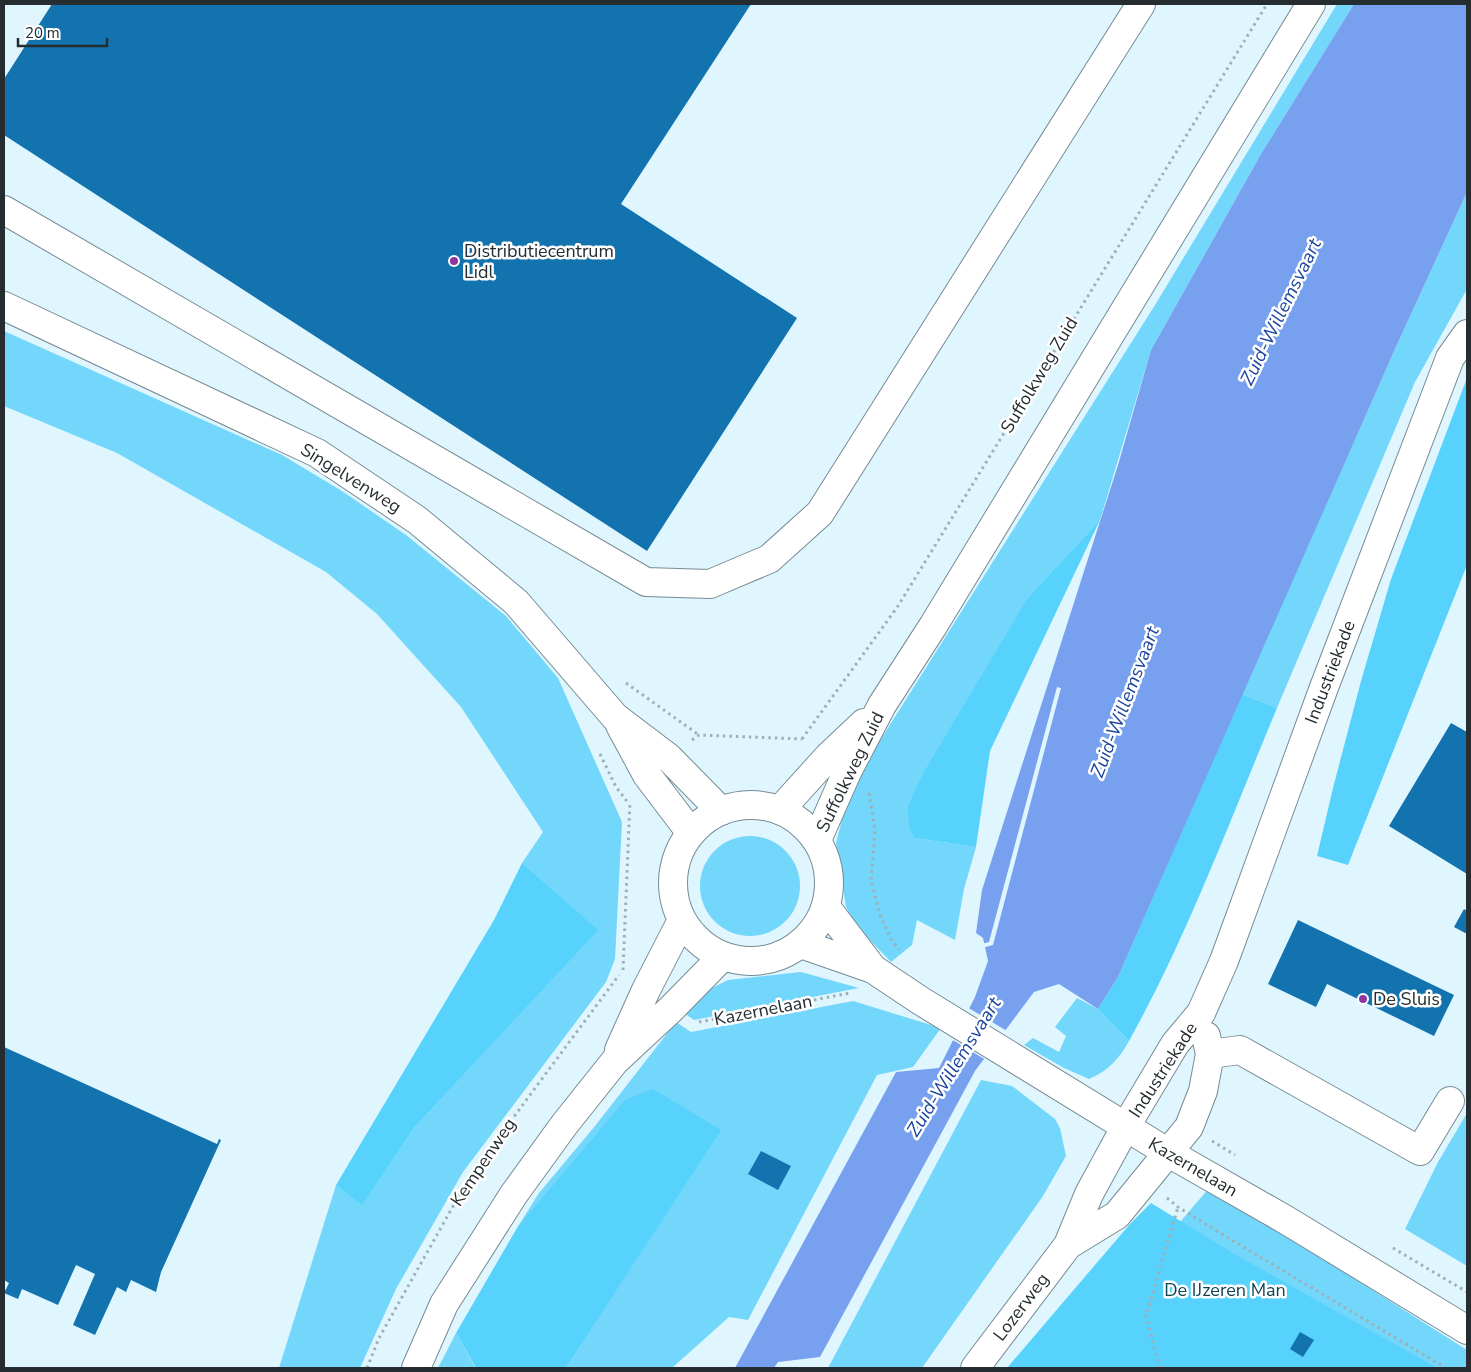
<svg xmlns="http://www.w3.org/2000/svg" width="1471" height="1372" font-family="'Nunito Sans',sans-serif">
  <rect width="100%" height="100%" fill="#e0f6ff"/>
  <path fill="#73d6fb" d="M1337 4H1354L1261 154 1151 350 1100 520 1029 596 914 838 976 847 964 889 955 940 917 920 912 945 891 962 857 927 846 907 836 843 850 788 1155 305Z
    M1467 192V289L1415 382 1277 708 1242 694 1395 349Z
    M4 331 282 455 342 491 406 535 506 616 558 678 622 822 615 959 606 982 463 1172 396 1289 360 1368H279L336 1185 362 1204 414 1128 597 930 522 863 543 832 461 707 377 614 326 572 117 453 4 406Z
    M700 886a50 50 0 1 1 100 0a50 50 0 1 1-100 0Z
    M801 972 859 988 694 1020 684 1013 706 991 728 980Z
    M1077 998 1098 1009 1129 1041C1119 1059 1108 1071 1089 1079L1064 1068 1024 1045 1033 1038 1059 1052 1066 1036 1055 1027Z
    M853 1001 941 1028 913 1067 877 1075 748 1320 729 1317 672 1368H566L720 1130 517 1228 539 1193 595 1126 676 1022 691 1032Z
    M981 1080 1012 1086 1055 1119 1060 1128 1066 1156 1043 1196 922 1368H826H828Z
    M1467 1113V1266L1405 1229 1438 1162Z
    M1210 1187 1467 1350V1368H1055Z
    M456 1333 475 1367 476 1368H438Z"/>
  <path fill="#56d2fd" d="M1467 378V565L1348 865 1317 856 1333 788 1361 681 1391 579Z
    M1100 520 990 751 976 847 914 838 909 826 908 806 924 772 1029 596Z
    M1242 694 1277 708C1230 820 1188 935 1129 1041L1098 1009 1118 977Z
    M522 863 598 930 414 1128 362 1205 336 1185 494 920Z
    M653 1089 721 1130 566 1368H476L456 1333 517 1228 625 1100Z
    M1151 1203 1236 1255 1437 1368H1007L1130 1224Z"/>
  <path fill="#77a0ef" d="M1354 4H1467V192L1395 349 1118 977 1098 1009 1059 984 1034 992 975 1071 820 1357 778 1362 774 1368H735L896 1072 939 1068 975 997 988 961 983 938 976 933 982 890 1118 465 1151 350 1261 154Z"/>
  <path fill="#e0f6ff" d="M1057 687 1061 688 993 945 982 948 981 944 989 942Z
    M967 1007 1007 1031 986 1060 951 1039Z"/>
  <path fill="#1373af" d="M52 4H751L621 204 797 318 647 551 4 135V79Z
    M1451 723 1467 732V874L1389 826Z
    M1464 909 1467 911V934L1454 927Z
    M1298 920 1454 995 1434 1036 1327 984 1316 1007 1268 984Z
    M4 1047 217 1144 219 1139 221 1140 161 1272 156 1292 131 1280 126 1292 117 1287 95 1335 73 1325 95 1274 76 1265 58 1305 22 1289 18 1299 4 1293 9 1283 4 1280Z
    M761 1151 791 1166 778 1190 748 1174Z
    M1300 1332 1314 1340 1303 1357 1290 1349Z"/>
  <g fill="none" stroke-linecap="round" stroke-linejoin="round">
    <defs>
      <path id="minor" d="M4 210 646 582 710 584 769 559 820 513 1141 4
        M4 306 317 453 417 520 516 602 615 717 669 758 721 811
        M620 725 647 775 691 833
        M826 907 873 969
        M801 944 873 969 921 1001 1167 1152 1286 1220 1467 1330
        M1210 1054 1240 1050 1420 1151 1450 1101
        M1068 1245 1117 1215 1189 1127 1203 1091 1210 1054 1206 1036
        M975 1368 1068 1245 1089 1194 1126 1126 1175 1044 1201 1013 1224 961 1323 690 1450 358 1467 334"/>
      <path id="major" d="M673 883a78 78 0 1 1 156 0a78 78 0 1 1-156 0Z
        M780 810 828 757 864 723
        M817 840 847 772 882 705 933 626 1311 4
        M619 1050 646 990 682 920
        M416 1368 444 1304 514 1194 564 1125 615 1061 671 1009 723 956"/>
    </defs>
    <use href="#minor" stroke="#778b93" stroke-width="30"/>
    <use href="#major" stroke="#778b93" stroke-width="30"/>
    <path stroke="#9eafb6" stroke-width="3" stroke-dasharray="2.5 4" stroke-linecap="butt" d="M626 683 699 735
      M802 739 898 606 1267 4
      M692 740 699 735 802 739
      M600 754 616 787 629 804
      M869 793 875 830 871 880 880 915 891 939 899 950
      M623 970 630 801
      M699 1022 850 993
      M1212 1141 1235 1155
      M1167 1198 1178 1207 1235 1242 1446 1368
      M1393 1248 1467 1292
      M367 1368 379 1338 470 1176 619 975
      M1160 1368 1146 1316 1178 1207"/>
    <use href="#minor" stroke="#fff" stroke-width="28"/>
    <use href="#major" stroke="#fff" stroke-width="28"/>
  </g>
  <g fill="#8e35a1" stroke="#fff" stroke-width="2">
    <circle cx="454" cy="261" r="5"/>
    <circle cx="1363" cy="999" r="5"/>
  </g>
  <g text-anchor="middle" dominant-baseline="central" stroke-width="5" stroke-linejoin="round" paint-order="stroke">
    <g font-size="18" fill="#252d30" stroke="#fff" text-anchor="start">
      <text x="464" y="251">Distributiecentrum<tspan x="464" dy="21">Lidl</tspan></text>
      <text x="1373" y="999">De Sluis</text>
    </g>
    <g font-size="18" fill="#252d30" stroke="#fff">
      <text transform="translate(1039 375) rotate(-59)">Suffolkweg Zuid</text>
      <text transform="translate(351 478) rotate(32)">Singelvenweg</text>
      <text transform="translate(1330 672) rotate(-69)">Industriekade</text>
      <text transform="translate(850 772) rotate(-64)">Suffolkweg Zuid</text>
      <text transform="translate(763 1010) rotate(-11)">Kazernelaan</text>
      <text transform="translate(1163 1070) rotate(-57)">Industriekade</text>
      <text transform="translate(483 1162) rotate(-56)">Kempenweg</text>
      <text transform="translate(1193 1167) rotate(30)">Kazernelaan</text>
      <text transform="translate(1021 1307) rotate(-53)">Lozerweg</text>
    </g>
    <g font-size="18" fill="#0e4456" stroke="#fff">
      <text x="1225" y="1290">De IJzeren Man</text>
    </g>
    <g font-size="19" font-style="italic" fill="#1a449e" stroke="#fff">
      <text transform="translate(1281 312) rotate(-64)">Zuid-Willemsvaart</text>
      <text transform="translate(1125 702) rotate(-69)">Zuid-Willemsvaart</text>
      <text transform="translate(954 1067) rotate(-58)">Zuid-Willemsvaart</text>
    </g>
  </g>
  <rect width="1471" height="1372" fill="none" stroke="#252d30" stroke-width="10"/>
  <path d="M18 38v8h89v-8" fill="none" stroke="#252d30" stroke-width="2.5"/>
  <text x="25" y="38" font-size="15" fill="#252d30" stroke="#ffffff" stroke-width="4" paint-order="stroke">20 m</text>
</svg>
